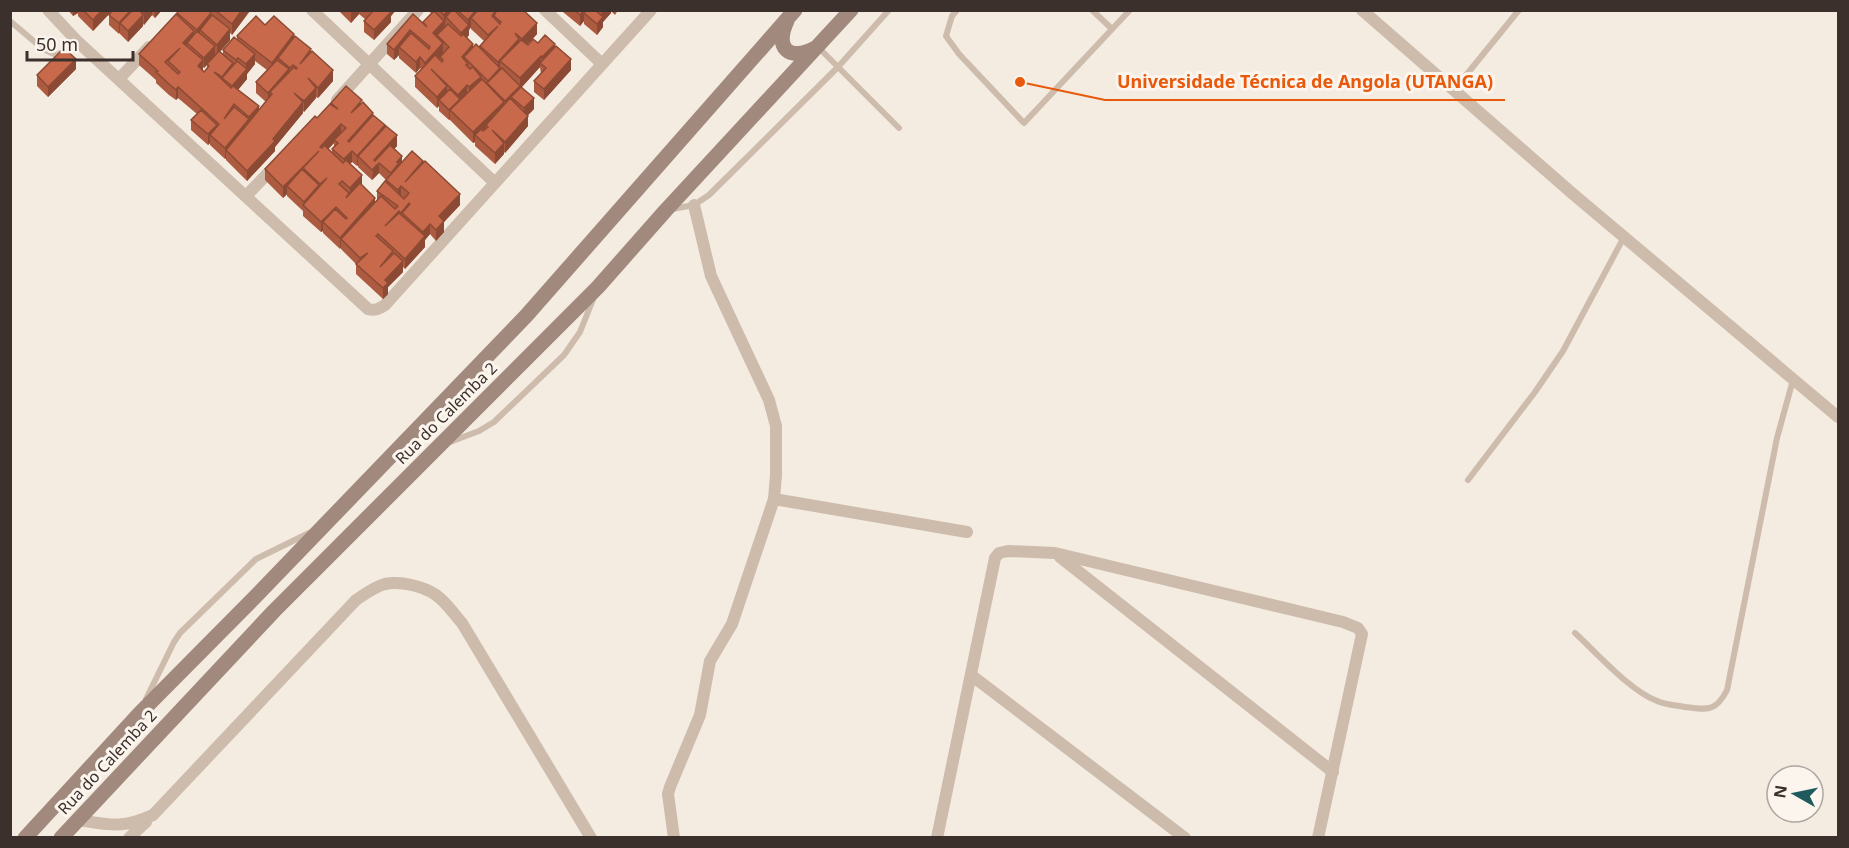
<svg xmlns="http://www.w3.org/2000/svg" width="1849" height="848" font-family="'Noto Sans',sans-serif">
  <rect width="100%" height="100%" fill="#f4ebe1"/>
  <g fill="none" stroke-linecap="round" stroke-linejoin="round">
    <path stroke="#cdbbac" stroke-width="6" d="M957 10 952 16 946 36 959 54 1024 123 1130 10
      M1092 10 1112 29
      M10 21 43 49 56 55 68 50 78 42
      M818 47 899 128
      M1454 90 1519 10
      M672 209 694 205 709 195 838 67 889 10
      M450 442 479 431 494 422 564 355 580 332 594 297
      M1468 480 1535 392 1563 351 1624 237
      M1575 633C1597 653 1629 690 1657 701 1666 705 1676 705 1685 707 1707 710 1716 712 1727 690L1777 438 1793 380
      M146 699 174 642 180 633 256 559 311 532"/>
    <path stroke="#cdbbac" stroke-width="12" d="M48 10 78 42 368 309C375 311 379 309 385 305L651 10
      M312 10 495 183
      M545 10 602 64
      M1362 10 1573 194 1838 417
      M119 79 149 47
      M337 100 418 10
      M246 196 276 165
      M774 499 967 532
      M1060 557 1333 772
      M971 675 1185 838
      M78 820C110 825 122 829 153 815L356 600C365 594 374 587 385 584 401 581 423 586 436 595 446 602 454 614 462 623L591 838
      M129 838 146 822
      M674 838 668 794 670 787 700 715 710 661 732 624 774 499 776 475V426L769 400 711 276 694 205
      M937 838 995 558 999 553 1008 551 1055 553 1343 622 1358 628 1362 634 1318 838"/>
    <path stroke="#a18a7d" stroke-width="15" d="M787 21C774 48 789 62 815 48
      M25 838 139 714 255 597 526 316 795 10
      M61 838 274 611 598 287 666 210 851 10"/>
  </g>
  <path fill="#ac5a40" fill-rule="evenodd" d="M68 10H110V13L93 31 78 16V13L73 16Z
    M113 10H162L155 18 152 15 144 25 143 24V26L128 42 120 34V32L119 34 109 25V15Z
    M179 10H250L232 35 230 33V40L220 52 223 55V50L237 39V36L265 25 294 37 311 51 333 81 318 98 316 97V98L304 112 303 111V113L275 147V151L247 181 226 160V158L225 159 210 145V143L208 145 191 130V120L197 114 178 98 176 100 169 95 156 83V80L139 65V54L177 15V13ZM255 61 267 70 256 82V93L266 102 259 110 238 90 247 79V74L255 64ZM207 65V69L204 72 203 70V67L204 68Z
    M338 10H396L391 16V22L374 40 364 32V21L365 19 359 14 351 23Z
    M428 10H496L537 34 527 45H528L538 43 555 46 571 70 544 100 534 92V81L541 74 540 67 522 87 534 109 528 115V126L505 153 504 152V154L495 164 475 146V142L473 143 450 120V119L449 120 439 111V106L437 108 415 87V76L421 69 420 68 416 73 399 58V55L394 60 387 54V44L413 14 423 24V22L431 13ZM471 27V29L484 41 480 46V48L473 47 467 38 469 35V30Z
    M563 10H618L615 15 611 11V13L603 22V27L597 35 584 24V21L580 26 563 12Z
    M76 69 48 97 37 86V75Z
    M331 103H362L385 128 397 146 394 149 402 162 423 163 460 205 444 222V232L436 241 430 234 425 240V247L405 269 403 267V272L388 287V294L383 299 356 274V264L341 249V247L340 249 323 233V231L321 232 303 216V211L287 196V194L283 198 265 180V169L317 118 331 104ZM334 143V148L332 149V153L328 149ZM352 162 357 166 358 165V167L372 180 379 173 386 180V182L377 191V201L375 203 362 185 350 164Z"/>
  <path fill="#8c4a34" d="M73 10H78V13L73 16Z
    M102 10H110V13L93 31V20Z
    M131 10H134L120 23V32L119 34V23Z
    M147 10H152V15L144 25V14Z
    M155 10H162L155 18Z
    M242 10H250V11L232 35V24Z
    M353 10H359V14L351 23V13Z
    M388 10H396L391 16V22L374 40V30Z
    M448 10H453L446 17 444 32 437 35V39L433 33 444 22V15Z
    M476 10H477V20L471 18V27L469 30V35L461 43V33L468 26V20Z
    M584 10H588L584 13V21L580 26V15Z
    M604 10H611V13L603 22V27L597 35V24L601 19V14Z
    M211 13V24L200 30V37L197 40V30Z
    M143 15V26L128 42V31Z
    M537 23V34L522 50V39Z
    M230 29V40L217 55V45Z
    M410 30V40L399 47V55L394 60V50Z
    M194 31V42L187 43V50L183 43Z
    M294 34V44L278 58V66L272 74V63Z
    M519 39V49L500 61V78L488 83V81L498 70V62Z
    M443 43V53L425 73V63Z
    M473 44V55L464 57V65L462 57Z
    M555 44V54L542 64V57Z
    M215 46V56L204 68V58Z
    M255 54V64L247 74V79L232 97V86L246 70V64Z
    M541 56 540 67 520 89 511 97V105L505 111V101L520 86V78Z
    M420 57V68L416 73V62Z
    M76 59V69L48 97V87Z
    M571 59V70L544 100V89Z
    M203 60V71L198 66Z
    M289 69V80L272 94 270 92V101L268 104V93Z
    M333 70V81L318 98V88Z
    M481 77V87L469 98V87Z
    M467 85V96L450 110V119L449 120V110L458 101V95Z
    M447 86V97L439 100V106L437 108V97Z
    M178 87V98L176 100V90Z
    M316 88V98L304 112V101Z
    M534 98V109L524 119V108Z
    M303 102V113L275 147V151L247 181V171Z
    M504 102V113L488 127 486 125V131L475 135V142L473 143V132Z
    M259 106V117L249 128V117Z
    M373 113V123L348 151V141Z
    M528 116V126L505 153V142Z
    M249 119V130L226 150V158L225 159V148Z
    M341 124V135L334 140V143L320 158V147Z
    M217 125V135H210V143L208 145V134Z
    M385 125V135L358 156V165L357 166V156Z
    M397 135V146L380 164 379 163V173L372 180 374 160Z
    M504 143V154L495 164V153Z
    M319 151 303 168V178L287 186V194L283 198V187Z
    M352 151V162L344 170V159Z
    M402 156V167L391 184V173L397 162Z
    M362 175V186L350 198V188Z
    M401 186V197L398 200V190Z
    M460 194V205L444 222V232L436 241V230L439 216Z
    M375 198V208L341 239V247L340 249V238Z
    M336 207V217L323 222V231L321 232V222Z
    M430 224V234L425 240V247L405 269V259L423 239V232Z
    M403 261V272L388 287V294L383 299V288L385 280Z"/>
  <path fill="#c8694b" stroke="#8c4a34" stroke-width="1.5" fill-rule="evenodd" d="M83 10H102L93 20Z
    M113 10H131L119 23 109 15Z
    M133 10H140L143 15 128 31 120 23Z
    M140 10H147L144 14Z
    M179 10H208L211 13 197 30 177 13Z
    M215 10H242L232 24Z
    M374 10H389L391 12 374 30 364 21Z
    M439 10H448L444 15Z
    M452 10H454L469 25 461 33 446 17Z
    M457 10H476L468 20Z
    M478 10H496L492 16 500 24 501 22 494 16 497 10H523L537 23 522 39 515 33 519 39 498 62 480 46 498 26 488 35 471 18Z
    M574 10H584L580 15Z
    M586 10H595L603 17 597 24 584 13Z
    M434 11 444 21 433 33 443 43 425 63 420 57 416 62 399 47 411 33 429 49 430 47 410 30 394 50 387 44 413 14 427 27 423 22Z
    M176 14 194 31 183 43 203 60 198 66 204 72 209 66 207 64 219 51 233 63 222 77 214 72 231 88 233 86 259 106 249 117 234 104 224 119 234 107 249 119 225 148 210 135 219 124 178 87 176 90 169 84 156 72 158 71 139 54ZM180 48 168 61 180 72 178 74 165 62Z
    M212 15 230 29 217 45 200 30Z
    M256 16 265 25 274 16 294 34 272 63 237 36Z
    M448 24 461 36 463 34 473 44 462 57 468 64 466 65 470 69 473 67 481 77 469 87 467 85 458 95 431 69 447 86 437 97 415 76 435 55 442 62 443 60 440 57 449 47 437 35Z
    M197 31 215 46 204 58 187 43Z
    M545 35 555 44 542 57 541 56 520 78 500 61 521 40 528 45 533 39 538 43Z
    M295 36 311 49 300 64 312 51 333 70 318 88 308 78 316 88 304 101 294 93 303 102 273 139 275 141 247 171 226 150 272 94 270 92 294 67 296 69 297 68 293 65 290 68 278 58Z
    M234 37 255 54 246 64 238 58 236 60 223 50Z
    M476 44 500 68 488 81 464 57Z
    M556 46 571 59 544 89 534 81 546 68 540 63Z
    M64 48 76 59 48 87 37 75Z
    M277 60 289 69 268 93 256 82Z
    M237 61 247 69 232 86 222 78Z
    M502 68 520 86 505 101 487 83Z
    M482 79 504 102 473 132 450 110Z
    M346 86 362 100 351 113 363 102 373 113 348 141 349 142 373 115 385 125 357 156 352 151 344 159 332 149 338 143 334 140 346 128 341 124 320 147 322 148 324 145 343 163 346 160 362 175 350 188 342 181 339 184 349 193 346 198 360 183 375 198 340 238 323 222 335 209 346 219 347 218 336 207 321 222 303 205 327 178 320 184 303 168 319 151 283 187 265 169 315 116 317 118 330 104 338 109 331 103Z
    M521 87 534 98 524 108 511 97Z
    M450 89 460 99 449 110 439 100Z
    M510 98 528 116 505 142 492 130 504 143 495 153 475 135 481 129 483 131 488 127 486 125Z
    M201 110 217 125 208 134 191 120Z
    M386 126 397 135 374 160 375 161 390 145 402 156 397 162 399 163 391 173 379 163 372 170 358 156Z
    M412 151 423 161 405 182 425 161 460 194 439 216 444 221 436 230 430 224 423 232 402 213 410 204 409 203 401 213 399 211 385 226 399 213 425 236 405 259 378 234 376 236 393 251 380 267 394 253 403 261 385 280 388 283 383 288 356 264 368 253 360 258 341 239 381 196 395 209 398 206 377 191 385 181 404 199 409 193 401 186 398 190 386 180Z
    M302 169 319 185 304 202 287 186Z"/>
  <g text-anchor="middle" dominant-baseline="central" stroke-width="6" stroke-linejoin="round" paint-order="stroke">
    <g font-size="16" fill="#3b302b" stroke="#fbf5ee">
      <text transform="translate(446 413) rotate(-45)">Rua do Calemba 2</text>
      <text transform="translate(107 762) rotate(-47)">Rua do Calemba 2</text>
    </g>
  </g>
  <path fill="none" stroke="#e8590c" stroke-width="2" d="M1020 82L1105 100H1505"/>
  <circle fill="#e8590c" stroke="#fbf5ee" stroke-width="2" cx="1020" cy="82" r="6"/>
  <g font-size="18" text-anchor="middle" font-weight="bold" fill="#e8590c" stroke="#fbf5ee" stroke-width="6" stroke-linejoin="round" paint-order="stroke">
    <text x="1305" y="88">Universidade Técnica de Angola (UTANGA)</text>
  </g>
  <rect width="1849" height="848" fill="none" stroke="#3b302b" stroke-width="24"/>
  <g transform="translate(1795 794) rotate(279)"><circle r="28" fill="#fbf5ee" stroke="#aea6a0" stroke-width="1.5"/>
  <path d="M0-4.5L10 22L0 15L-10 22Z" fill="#1f5a5e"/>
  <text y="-9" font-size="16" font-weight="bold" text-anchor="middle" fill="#3b302b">N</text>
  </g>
  <path d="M27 51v9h106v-9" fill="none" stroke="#3b302b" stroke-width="3"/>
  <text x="36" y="51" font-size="18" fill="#3b302b" stroke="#fbf5ee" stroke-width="4.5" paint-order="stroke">50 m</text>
</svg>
